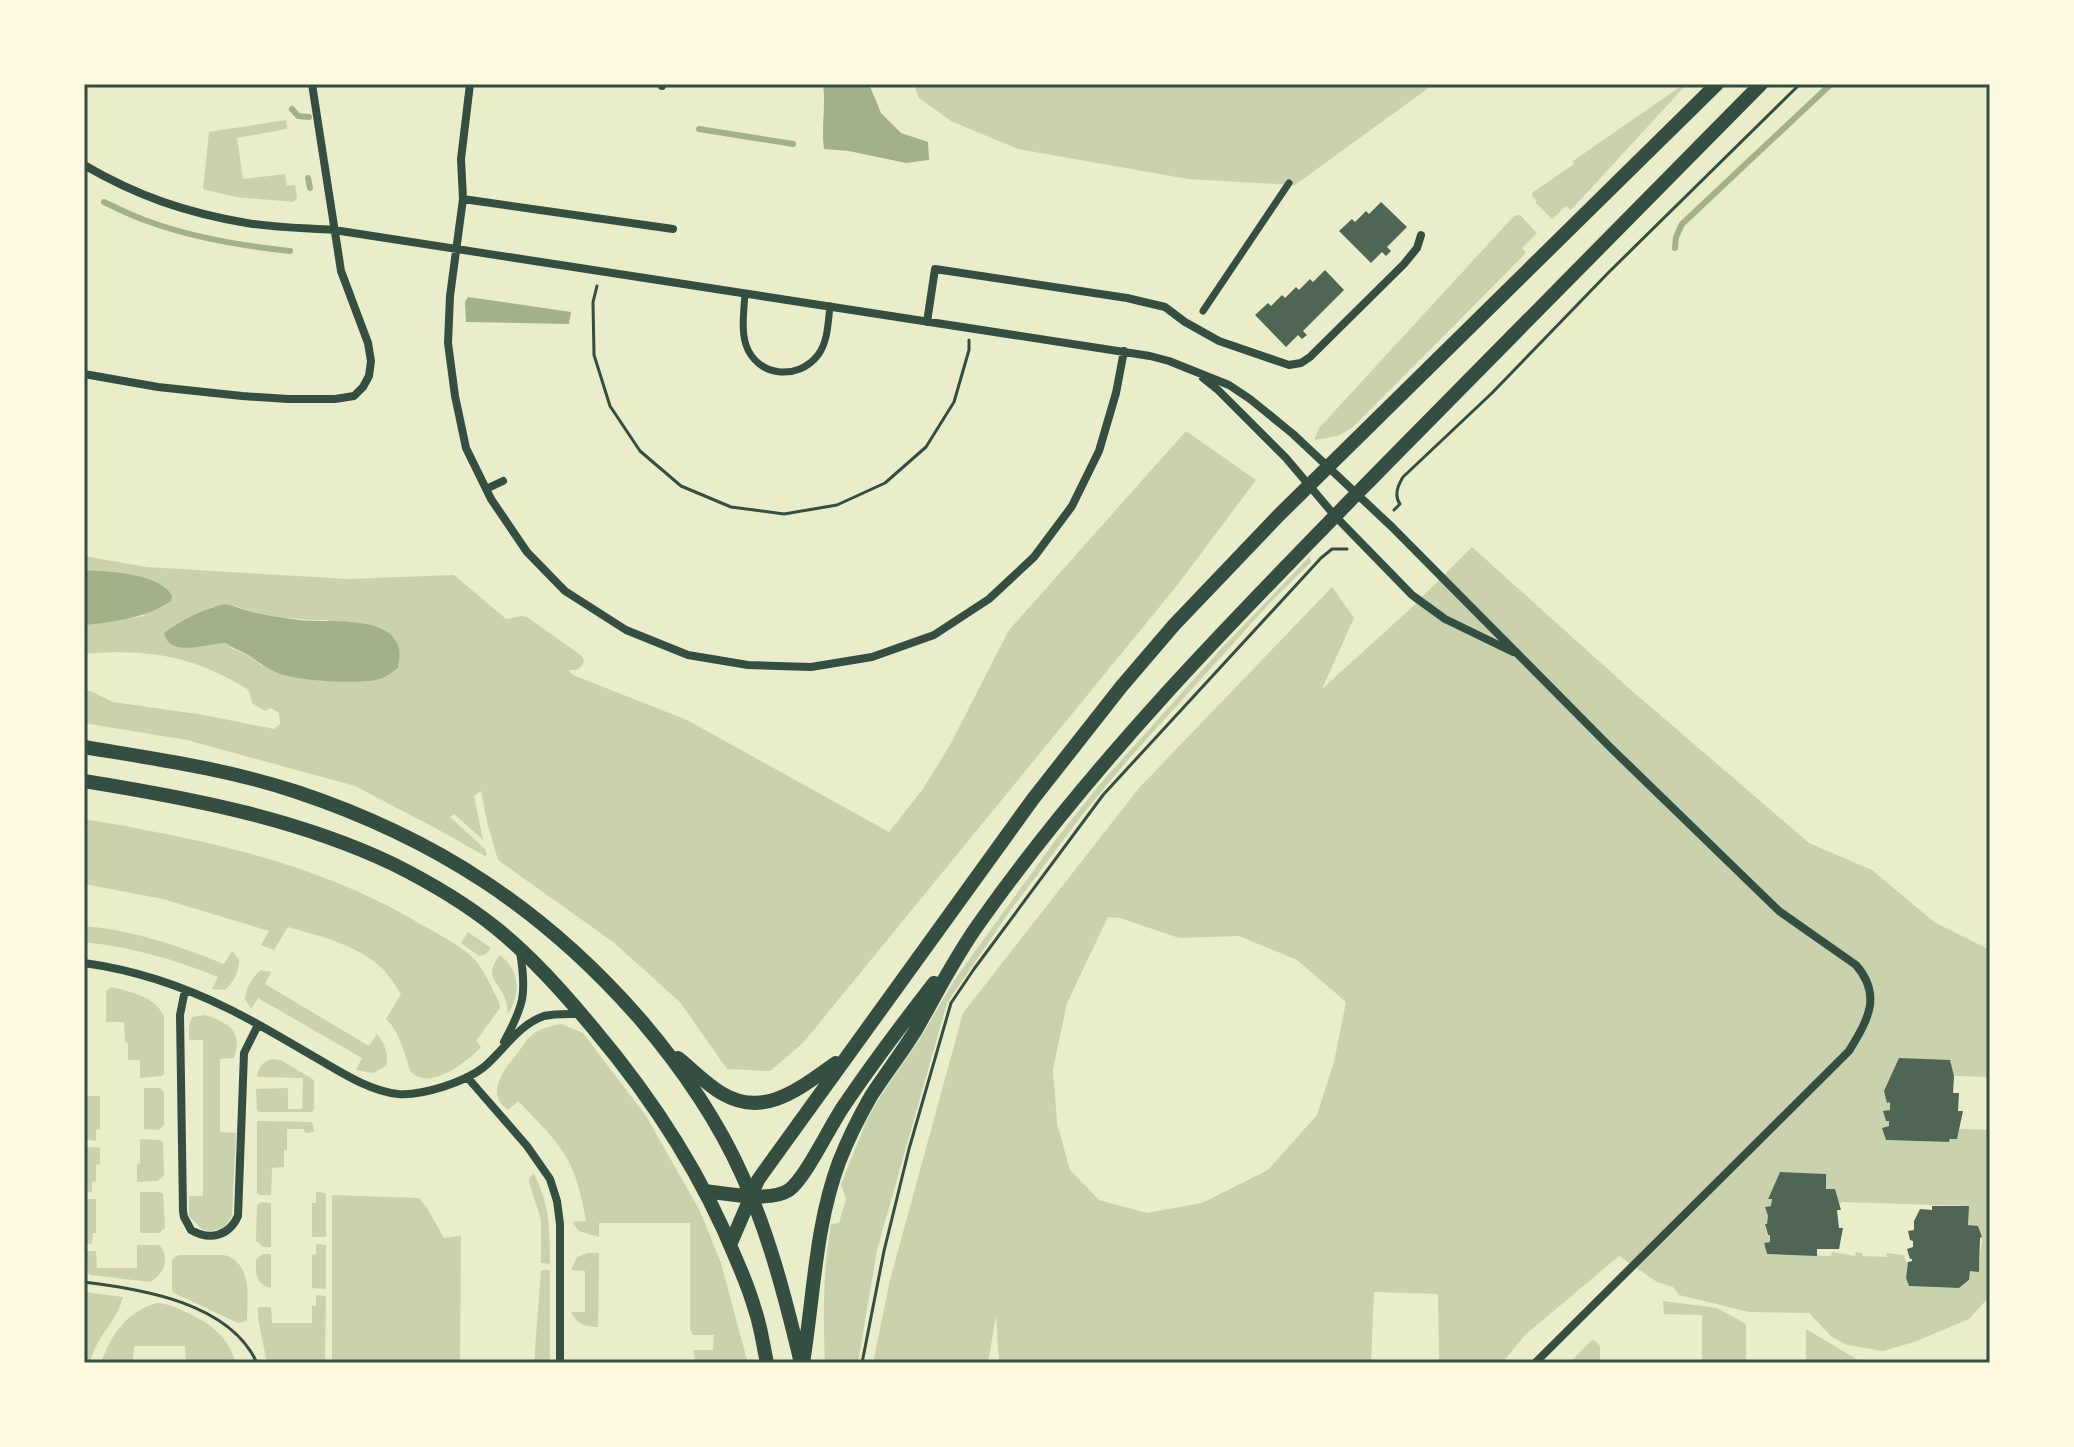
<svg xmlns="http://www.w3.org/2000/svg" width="2074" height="1447" font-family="Inter,sans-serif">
  <rect width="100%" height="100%" fill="#e9edc9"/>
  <path fill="#cad2ad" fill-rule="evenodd" d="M914 84H1434L1295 185 1188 179 1018 149 951 121 919 98Z
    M1684 84 1686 85 1571 210 1566 206 1552 219 1535 202 1537 200 1533 197 1532 193 1574 164 1573 161Z
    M286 120 287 129 237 138 243 179 285 174 287 186 295 185 297 198 294 202 235 197 203 189 209 132Z
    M1520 215 1537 233 1522 248 1526 253 1353 427 1338 436 1314 440 1319 428 1514 216Z
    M1186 431 1256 480 1179 583 803 1043 770 1071 727 1069 680 1002 613 942 498 860 487 822 481 791 474 796 483 840 454 814 450 817 485 849 487 855 485 856 437 829 355 786 187 740 84 723V689L91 691 113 702 204 715 274 729 280 724 279 713 271 708 265 711 252 703 249 690C195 656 147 648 84 654V625L144 616 127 575 84 570V556L146 567 349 579 454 575 506 619 522 616 527 617 582 656 584 661C581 670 576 670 568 670L573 675 687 720 889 832 923 789 950 745 1009 630ZM235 606C264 617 297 620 328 620L375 680 308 679 263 666 244 653 233 649 226 643H211L197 647 173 627 212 607Z
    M1472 547 1631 690 1809 843 1872 870 1934 922 1990 950V1077L1954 1076 1949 1060 1887 1102H1890V1110L1883 1111 1886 1121H1889V1126L1882 1128 1886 1140 1949 1142 1959 1129 1990 1130V1296L1969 1319 1914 1342 1883 1351 1847 1345 1832 1337 1809 1313 1749 1312 1679 1295 1673 1287 1657 1282 1619 1256 1525 1335 1502 1363H1439L1438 1294 1374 1292 1371 1363H999L996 1315 988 1363H873L890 1280 963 1013 1139 788 1332 587 1354 618 1322 689 1410 609ZM1108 917 1120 918 1179 938 1239 936 1297 960 1346 1002 1334 1062 1317 1115 1268 1170 1202 1203 1147 1213 1099 1200 1070 1170 1057 1123 1053 1069 1067 1003ZM1780 1172 1826 1174V1189L1839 1204 1842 1202 1968 1206V1225L1978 1226 1982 1237 1979 1271H1970L1969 1281 1959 1288 1909 1286 1906 1278 1908 1263 1910 1262H1906L1904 1255 1886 1253 1887 1257 1862 1256V1253L1856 1252 1855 1256 1832 1252 1831 1256 1767 1254 1764 1244 1770 1242V1235H1767L1765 1225 1767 1224 1768 1216 1766 1207 1771 1206 1772 1199 1768 1198Z
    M1310 556 1311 562 1268 605 1126 762 1082 815 1007 915 947 1003 877 1250 858 1363H825C823 1314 823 1272 831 1224L839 1223 846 1199 841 1184 867 1120 878 1100 919 1040 955 979 1057 838 1100 784 1220 650Z
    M84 819C203 839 320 863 424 926 441 936 462 946 475 960 485 971 492 989 499 1002L500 1008 476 1041 481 1047C467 1062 430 1091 411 1072 404 1054 401 1033 386 1019L401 994C395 985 389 975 382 968 357 945 320 936 288 927L274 950 261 945 269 931 163 899 84 884Z
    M84 926C132 930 179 946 224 964L232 951 239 959C239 971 235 981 225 990L212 989 218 977C174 959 131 947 84 942Z
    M468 932 491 948 486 954 479 956 461 943Z
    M500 955C520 970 521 994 508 1014 507 1010 507 1005 506 1001 499 980 482 978 500 955Z
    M261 970 271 972 265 984 369 1046 377 1034C385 1044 389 1054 386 1066L374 1073 356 1070 362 1058 258 998 251 1009 245 999C247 987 251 978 261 970Z
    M111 987C131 992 154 996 164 1016V1073L162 1076 140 1078V1060H128V1043L125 1042 124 1022H106V991Z
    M205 1015C229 1023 243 1031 234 1058L220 1059V1132L236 1133 232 1216 224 1228 211 1231 203 1230 189 1216V1196H203V1040H189V1025L192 1017Z
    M561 1024 583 1033 646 1116 700 1211 721 1263 747 1360H695L693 1350H713L714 1335H693L690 1329V1223H599V1237L579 1231 572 1222 586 1221C582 1200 578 1179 568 1160 556 1138 535 1119 518 1101L508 1110C483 1093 507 1066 520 1050 523 1045 527 1039 532 1035 540 1028 551 1026 561 1024Z
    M272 1059 281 1060 314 1080V1110L312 1112H259L257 1110 256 1089 288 1088V1109H302L303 1078 257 1077C259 1066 261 1063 272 1059Z
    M144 1088H160L164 1093V1125L159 1130 144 1129Z
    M84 1096H100V1129L96 1130V1141L84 1139Z
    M258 1121 311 1122 313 1124 314 1132 305 1133 304 1129H287V1150H284V1167L272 1168 271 1195H260L257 1193V1123Z
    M140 1139 160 1140 163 1142 164 1175 158 1181 137 1182V1164L140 1163Z
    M96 1147 100 1148V1164L96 1165V1181L92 1182V1192L84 1191V1148Z
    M534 1174C550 1205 550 1230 550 1264L541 1263V1220L529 1182 530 1177Z
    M142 1192H160L163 1194 165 1228 159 1233H142L140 1231V1193Z
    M316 1192 326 1193V1237H312V1203H316Z
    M332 1195 419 1198 427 1208 444 1238 461 1236 460 1363H332Z
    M86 1199H96V1233H93L92 1244 84 1243V1200Z
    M262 1202 271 1203V1247H263L256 1241 257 1208 258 1204Z
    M316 1244 326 1245V1289L312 1288V1255L316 1254Z
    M137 1245H159C171 1257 164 1275 150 1282L91 1275 84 1271V1251H96L97 1268H137Z
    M588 1253H599L598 1327C584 1327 578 1324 571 1312H585V1271L571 1270 577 1257Z
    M262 1254H271V1288C255 1284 256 1274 256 1260Z
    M178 1255H224C253 1263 247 1297 247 1321L238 1323 174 1293 172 1290V1260Z
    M541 1270H550V1363H534Z
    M84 1292 123 1297C117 1322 96 1336 90 1363H84Z
    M316 1295 326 1296 325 1363H267L258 1319V1307H271L272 1323H312V1306H316Z
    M1663 1301 1717 1308 1746 1324V1363H1663L1702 1361V1315L1664 1314Z
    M157 1303C171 1304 181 1310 194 1316 215 1327 229 1339 236 1363H186L185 1346H134L133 1363H101C111 1335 126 1312 157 1303Z
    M1806 1329 1863 1363H1806Z
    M1593 1339 1600 1346V1363H1569Z"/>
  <path fill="#a3b18a" d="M823 84H869L881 113 901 133 928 142 929 160 906 163 849 151 824 149C821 128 826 106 823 84Z
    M468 297 571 312 569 324 466 322 465 302Z
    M84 570C110 572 156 572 172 595L171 601C146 618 114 622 84 625Z
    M226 604C234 606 241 609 249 611 263 615 284 618 298 620 324 623 384 615 397 643 401 651 399 659 398 668 391 673 385 678 376 680 356 684 300 681 281 674 268 670 259 662 248 655 240 650 233 649 226 643 207 643 170 659 164 633 182 620 204 608 226 604Z"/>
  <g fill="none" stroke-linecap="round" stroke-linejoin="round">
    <path stroke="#a3b18a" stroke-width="6" d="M292 109 298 116 309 117
      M699 129 793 144
      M308 178 310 188
      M104 202C119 209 134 217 150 222 194 238 243 246 290 251
      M1675 248 1676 237 1682 224 1831 84"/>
  </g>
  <path fill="#4f6655" d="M1381 202 1407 227 1387 247 1391 251 1386 256 1382 252 1371 263 1339 231 1352 219 1355 222 1366 211 1369 214Z
    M1325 270 1344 290 1303 331 1307 335 1302 339 1298 335 1286 347 1255 315 1268 303 1271 306 1282 295 1285 298 1296 287 1299 290 1310 279 1313 282Z
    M1899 1058 1950 1060 1954 1076 1953 1093H1959L1958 1111H1963L1957 1139H1950L1949 1142 1886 1140 1882 1128 1889 1126V1121H1886L1883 1111 1890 1110V1102L1887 1103 1884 1091Z
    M1780 1172 1826 1174V1189H1835L1841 1210H1837L1839 1228H1843L1839 1249H1817V1256L1767 1254 1764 1243 1770 1242V1235H1768L1765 1224H1767L1768 1216 1765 1207 1771 1206 1772 1199H1768Z
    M1932 1206H1969L1968 1225 1978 1226 1982 1237 1980 1238 1979 1272 1970 1271 1969 1280 1959 1288 1909 1286 1906 1278 1908 1262 1912 1261V1259H1910L1907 1249 1913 1247V1241L1910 1240 1908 1231 1914 1230V1221L1920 1209 1932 1210Z"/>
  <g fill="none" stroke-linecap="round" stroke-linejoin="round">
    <path stroke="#344e41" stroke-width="3" d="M597 286 593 302 594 355 610 406 640 451 681 486 731 507 784 514 837 505 885 483 926 447 954 402 969 350V340
      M1394 510 1400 504C1394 496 1398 485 1403 477L1492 393 1609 272 1800 84
      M84 1282C142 1289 230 1303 257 1363
      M862 1363 884 1251 909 1149 951 1003 974 969 1103 795 1321 558 1332 549H1347"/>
    <path stroke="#344e41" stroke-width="7" d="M745 294C744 309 741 330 746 345 757 377 798 381 818 355 828 342 828 322 830 306
      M1203 311 1289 183"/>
    <path stroke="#344e41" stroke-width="8" d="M662 84V86
      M84 165C137 196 187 213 247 223 276 228 305 228 334 230L1150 356 1169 361 1229 385 1250 399 1293 434 1392 527 1611 748 1779 911 1856 965C1883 996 1867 1021 1849 1051L1535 1363
      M463 199 461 159 470 84
      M673 229 463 199 450 296 448 343 455 396 466 448 491 499 527 552 565 591 626 630 688 655 748 665 811 667 872 657 934 635 989 599 1034 557 1072 506 1099 451 1116 393 1124 351
      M927 322 935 269 1127 298 1165 307 1185 322 1219 341 1289 365 1301 363 1310 357 1404 264 1417 248 1421 235
      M84 374 158 387 242 396 288 399H335L354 396 363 387 369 376 371 361 368 343 341 271 312 84
      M1203 378 1218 390 1286 458 1335 516 1412 595 1445 619 1513 652
      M486 489 503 481
      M84 963C135 970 183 986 229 1009 262 1025 293 1045 325 1063 347 1076 372 1091 398 1094 422 1096 465 1082 484 1067 504 1050 518 1025 544 1016 556 1013 569 1014 581 1014
      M185 990 180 1015 183 1211 184 1217 191 1230C210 1241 229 1236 238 1216L244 1053 258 1025
      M504 1042C524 1005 527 994 520 952
      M467 1077 527 1146 550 1179 557 1201 560 1224V1363"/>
    <path stroke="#344e41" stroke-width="14" d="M84 747C155 759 228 769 297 792 435 838 544 909 640 1019 680 1066 717 1119 742 1175 769 1234 785 1297 800 1359
      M84 781C189 798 296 818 393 864 429 882 465 903 496 928 532 957 563 992 593 1028 652 1098 702 1174 736 1259 743 1275 750 1292 755 1310 761 1327 763 1345 767 1363
      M678 1058C693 1070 707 1085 723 1094 766 1119 802 1086 836 1063
      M704 1191C726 1193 770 1203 789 1190 805 1179 830 1126 843 1107 872 1064 903 1023 934 983
      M730 1245 758 1180 773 1159 1033 799 1121 687 1174 625 1279 515 1717 84
      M803 1363C814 1295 815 1227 839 1162 848 1139 859 1117 871 1096 886 1073 903 1051 917 1028 937 993 956 955 980 922 1098 755 1244 609 1387 463 1512 337 1636 209 1761 84"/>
  </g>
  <rect width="2074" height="1447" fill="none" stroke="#fefae0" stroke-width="172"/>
  <rect x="86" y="86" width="1902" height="1275" fill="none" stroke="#344e41" stroke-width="3"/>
</svg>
